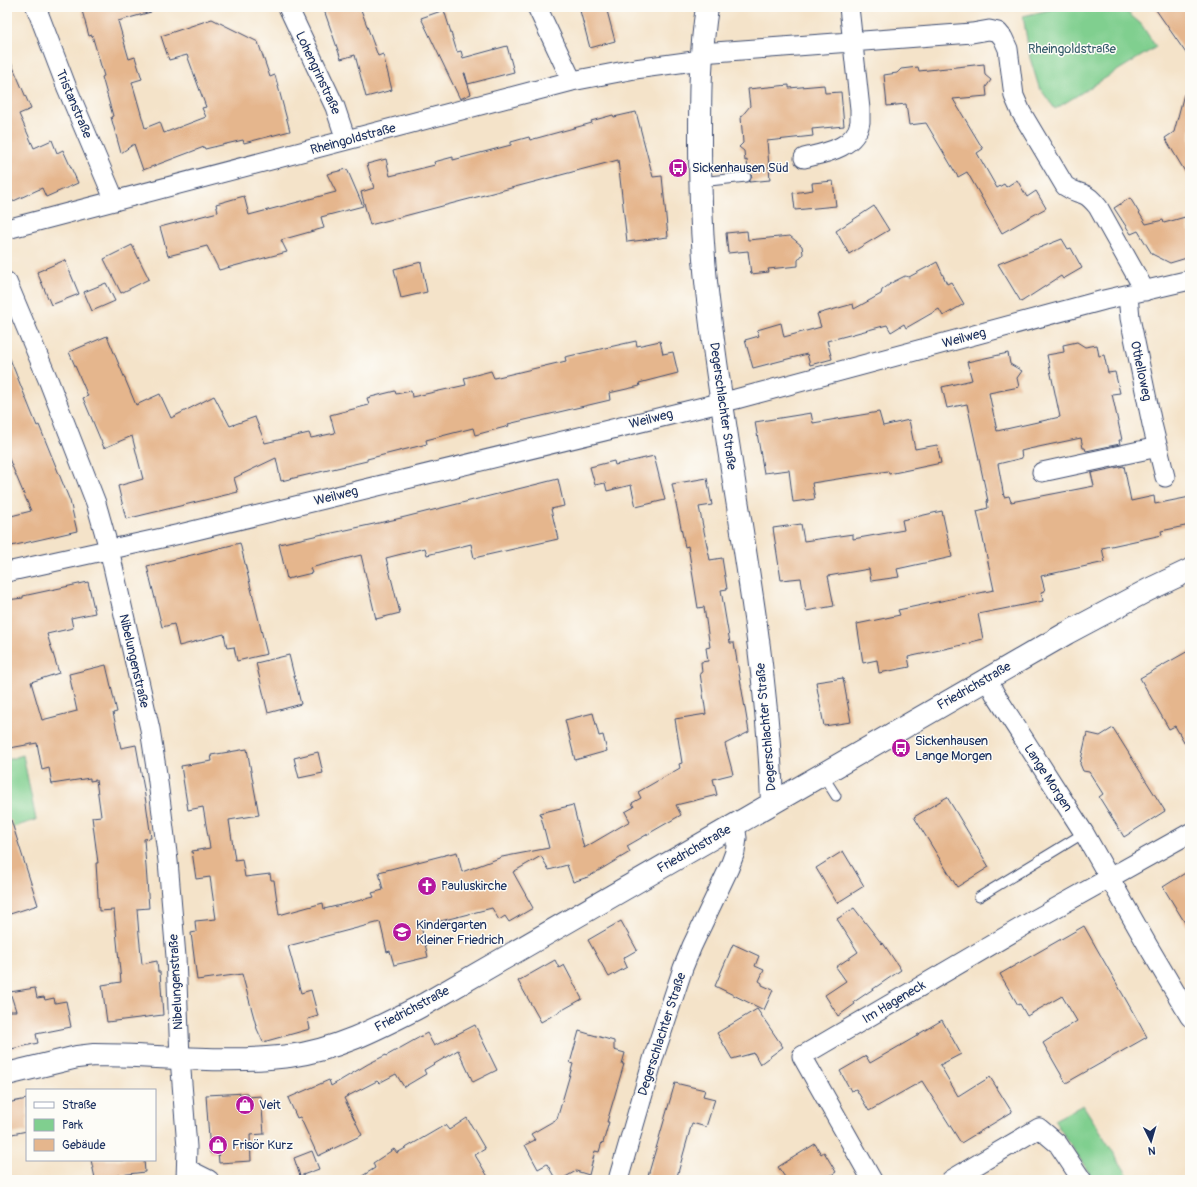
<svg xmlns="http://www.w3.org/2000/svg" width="1197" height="1187" font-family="Pangolin,sans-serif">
  <rect width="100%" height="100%" fill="#fdfcf7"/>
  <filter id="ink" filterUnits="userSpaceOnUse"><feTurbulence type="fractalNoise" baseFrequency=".025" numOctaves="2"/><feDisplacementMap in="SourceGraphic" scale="8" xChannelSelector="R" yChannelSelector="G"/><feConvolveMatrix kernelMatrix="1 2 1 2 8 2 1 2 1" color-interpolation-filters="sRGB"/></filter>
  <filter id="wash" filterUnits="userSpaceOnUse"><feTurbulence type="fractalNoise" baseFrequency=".012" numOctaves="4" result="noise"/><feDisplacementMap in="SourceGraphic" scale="16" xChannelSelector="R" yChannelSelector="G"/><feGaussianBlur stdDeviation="0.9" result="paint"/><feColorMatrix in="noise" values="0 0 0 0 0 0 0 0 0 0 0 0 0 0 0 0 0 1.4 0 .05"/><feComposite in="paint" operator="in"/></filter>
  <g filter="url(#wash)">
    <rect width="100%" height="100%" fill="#f4e3c9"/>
    <path fill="#80cf8f" stroke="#4e7f76" d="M1072 7H1121L1141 24 1156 47 1055 109 1039 87 1030 58 1023 16 1049 10Z
      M23 755 36 820 7 829V760Z
      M1083 1105 1131 1180H1094L1054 1120Z"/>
    <g id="blocks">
      <path fill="#e5b68d" d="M81 7H150L151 12 118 21 129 59 135 57 142 79 132 82 145 128 160 122 164 133 206 117 202 108 206 107 187 55 169 60 161 36 212 19 258 42 270 77 275 75 290 131 244 143 243 140 205 149 204 147 143 170 134 144 121 153 111 117 113 116 102 77 104 76 92 35 89 36Z
        M323 7H360L378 56 383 54 392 90 366 97 355 55 341 59Z
        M579 7H606L615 41 590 48Z
        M1154 7H1190V59Z
        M444 10 457 52 461 51 463 58 507 46 514 72 468 84 465 73H464L471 94 460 99 421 18Z
        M7 53 31 109 19 114 34 148 52 140 57 153 63 150 78 183 46 197 42 188 7 204Z
        M984 64 985 75 991 80 986 87 987 96 953 99 983 149 977 153 997 188 1004 184 1006 187 1017 180 1027 197 1036 191 1046 208 1002 233 967 172 958 177 926 123 909 125 906 104 887 106 884 75 897 73 901 69 918 67 919 71Z
        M789 85V88L824 85 825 93 841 92 844 126 812 129 813 136 767 141 770 180 749 182 752 176 748 172 747 160 745 161 744 151 739 147 743 143 741 117 750 106 748 89Z
        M1184 94 1190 95V180L1165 138 1174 132Z
        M636 112 653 177 662 176 668 237 627 242 618 160 370 225 361 192 374 188 367 164 386 159 390 176 435 165 434 162 453 157V160L511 145V142L529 137 530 140 592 123 591 121 613 115 614 117Z
        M347 169 363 206 321 217 324 228 281 240 287 252 219 270 207 246 168 256 160 227 218 212 216 204 244 196 249 215 336 192 327 174Z
        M833 181 836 206 795 210 793 193 813 190 812 183Z
        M1130 198 1146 224 1163 220 1164 223 1185 217 1190 235V257L1170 263 1152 254 1138 231 1131 234 1114 208Z
        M874 206 889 230 849 254 836 231Z
        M747 231 748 240 790 236 802 246 803 254 798 260V266L768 269 769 272 751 274 748 251 728 253 726 233Z
        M1062 239 1068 249 1071 248 1082 268 1063 279 1061 276 1021 302 998 264Z
        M132 245 149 279 121 293 104 259Z
        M65 260 79 294 51 305 37 272Z
        M421 262 427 292 401 298 394 269Z
        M937 262 947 284 951 282 964 304 943 316 939 309 906 328 904 324 891 332 887 325 827 341 832 359 810 365 807 354 753 368 745 340 759 336 757 330 781 323 784 337 821 327 817 314 853 304 854 309 881 294 882 290 893 282 905 276 909 277Z
        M106 283 115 301 92 311 84 292Z
        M107 336 136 405 160 394 171 418 214 396 230 426 255 417 265 443 309 433 311 438 335 433 330 415 369 405 367 398 395 391 396 394 411 391 412 397 466 385 464 378 491 371 494 378 566 361 565 357 636 341 637 346 660 341 663 354 673 352 678 373 639 383 640 386 609 393 610 400 508 424 509 426 475 435 473 428 426 440 427 444 367 459V461L281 481 276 458 234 478 238 492 126 519 118 486 143 479 132 436 104 448 83 398 88 396 69 352Z
        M1077 342 1085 347 1097 345 1099 356 1104 355 1108 373 1115 372 1120 393 1112 394 1122 440H1119L1120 444 1086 451 1085 448H1083L1081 438 1029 449 1021 451 1022 458 998 464 1004 497 1009 496 1011 502 1094 486 1091 473 1124 466 1131 501 1154 496 1155 504 1190 497V525L1161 531 1162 535 1102 548 1105 562 1041 576 1045 591 1041 592 1043 601 978 614 983 639 971 642V643L908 657 910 667 879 673 877 660 863 663 857 624 900 615 898 610 994 590 977 511 988 508 987 501H988L967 404 947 408 942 387 972 380 967 362 1008 353 1010 364 1022 371 1017 378 1019 387 989 393 997 431 1060 417 1047 355 1064 352 1063 345Z
        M8 354 37 426 39 425 70 501 77 531 7 547V517L31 511 7 454Z
        M879 412 883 426 909 420 915 449 937 445 941 463 889 474 888 471 812 483 815 499 793 502 789 470 764 473 755 422 811 413 813 423Z
        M654 456 665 500 636 507 631 485 607 491 605 483 595 485 590 467 614 461 615 465Z
        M707 478 712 505 699 507 710 560 722 558 727 589 721 590 730 643H734L749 732 725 744 733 774 713 779 717 795 676 805 681 815 627 846 630 852 588 877 573 882 567 865 549 870 541 856 513 872 533 908 509 922 505 916 499 920 492 908 421 926 428 957 394 965 390 951 387 952 380 922 288 946 301 993 311 990 318 1016 308 1019 310 1029 263 1042 257 1029 242 974 197 980 191 933 196 932 195 921 216 919 210 877 196 879 192 851 210 848 203 807 188 810 181 766 212 761 211 755 247 749 259 815 229 820 235 860 242 859 245 877 270 874 271 880H274L279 915 323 903 324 909 374 897 372 893 383 890 379 872 441 856 457 852 462 872 502 857 549 848 540 813 573 805 584 848 630 821 625 812 634 807 632 803 641 798 638 792 680 768 679 764 682 763 675 719 706 714 700 673H702L701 662 708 661 706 648 710 647 704 607 698 608 688 546 685 547 672 484Z
        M558 479 564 506 551 509 558 539 474 558 471 544 427 555 425 548 386 558 400 613 376 619 361 555 310 568 312 573 287 579 279 544 323 534V535L397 519Z
        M942 511 952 557 897 569 899 577 871 581 869 569 828 576 834 606 806 611 801 578 781 580 773 528 801 524 804 541 853 534V539L904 530 902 520Z
        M240 543 267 654 237 661 234 647 227 648 224 634 179 646 174 624 162 627 147 566Z
        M88 582 95 613 71 618 73 628 47 634 59 673 31 682 42 720 77 711 69 674 106 665 117 712 113 713 121 748 136 745 144 789 151 838 144 839 149 908 137 909 139 935 142 964 157 961 158 972H160L163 1015 107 1022 102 985 121 982 114 910 99 911 96 863H98L92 817 101 816 96 780 90 781V778L52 784 49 768 42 770 37 743 10 748 7 731V600L23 598V596Z
        M1190 650V752L1175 726 1169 729 1140 678Z
        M289 655 301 704 268 713 256 663Z
        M843 678 851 722 824 726 816 682Z
        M593 713 599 736 603 735 607 751 575 760 565 720Z
        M1113 728 1165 811 1124 837 1099 797 1103 794 1089 772 1083 771 1080 764 1087 733 1100 736Z
        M318 752 323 773 299 778 294 758Z
        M947 797 989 867 957 887 914 817Z
        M11 820 38 905 7 915V821Z
        M843 851 864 886 837 903 816 868Z
        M1190 870V931L1163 887Z
        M854 908 882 944 883 943 901 970 854 1002 855 1004 838 1016 825 995 846 981 836 967 858 952 837 919Z
        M621 921 637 950 623 958 627 967 609 977 588 940Z
        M1084 926 1147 1037 1066 1083 1043 1043 1077 1021 1062 996 1027 1016 1020 1004 1018 1005 1000 974Z
        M733 944 759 956 755 966 764 970 759 981 762 983V985L773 990 764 1010 715 986Z
        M555 960 559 968 564 965 582 999 541 1022 518 981Z
        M35 988 37 998 44 997 45 1000 54 998 55 1003 66 1001 71 1027 36 1034 38 1043 7 1050V1011H16L10 992Z
        M757 1009 783 1047 760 1064 754 1053 732 1059 717 1033Z
        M942 1020 961 1054 940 1065 958 1096 977 1084V1085L990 1077 1012 1112 961 1143 922 1081 869 1111 856 1089 851 1091 840 1071 866 1056 870 1063 917 1036V1035Z
        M475 1025 497 1070 473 1082 458 1050 424 1070 426 1074 404 1087 396 1074 379 1083 377 1081 344 1098 362 1135 318 1156 300 1117 297 1118 288 1098 329 1080 331 1086 368 1064 386 1055V1056L427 1033 434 1046Z
        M579 1031 614 1041V1050L625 1053 622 1064H624L607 1122H609L603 1143 602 1142 599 1152 595 1151 589 1175 576 1171 560 1180H556L547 1164 538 1169 525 1145 535 1140 531 1134 557 1119 573 1064 570 1063Z
        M675 1083 705 1090 703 1096 715 1099 706 1127 692 1123 676 1180H662L648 1176Z
        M247 1093 248 1097 261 1096 264 1134 250 1135 251 1161 219 1163 218 1152 210 1153 206 1095Z
        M27 1099V1131L7 1135V1103Z
        M467 1118 485 1149 475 1155 490 1180H356L375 1168 373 1163 394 1149 397 1153 445 1125 449 1130Z
        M815 1144 821 1154 824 1152 836 1172 823 1180H787L778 1167Z
        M312 1151 319 1169 300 1176 294 1158Z
        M91 1160H144L145 1172 95 1178Z"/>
    </g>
  </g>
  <g filter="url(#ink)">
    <use href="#blocks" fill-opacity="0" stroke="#3c4a6e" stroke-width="1"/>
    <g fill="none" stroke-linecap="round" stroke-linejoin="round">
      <defs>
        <path id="service" d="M700 182 746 177
          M822 774 836 796
          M979 897 1084 833"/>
        <path id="minor" d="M36 7 67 88 115 201
          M288 7 335 107 346 140
          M537 7 572 81
          M701 53 972 33 989 30 998 32 1003 38 1008 49 1014 96 1021 112 1065 186C1074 192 1074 191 1083 194 1089 196 1094 202 1098 207L1145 291
          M804 158C825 153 856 148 860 122 860 118 860 113 860 109L849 7
          M7 229 572 81 635 69 701 60
          M7 282 49 382 96 503 109 549 150 729 157 774 168 861 176 957 180 1058 187 1147 186 1180
          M1128 295 1130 318 1152 424 1165 477
          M1042 472 1158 447
          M7 572 180 534 736 399 1104 300 1190 280
          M987 679 995 694 1084 833 1148 946 1190 1017
          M187 1169 209 1180
          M618 1180 654 1056 683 968 692 946 729 868 735 852 737 838 735 825
          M872 1180 802 1056 1027 924 1190 833
          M951 1180 1039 1128 1058 1144 1082 1180"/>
        <path id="tertiary" d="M707 7C700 53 700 97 700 144 700 199 702 253 709 308 728 474 767 636 772 803
          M7 1074 77 1057 94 1055C159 1055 225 1064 289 1056 338 1050 382 1026 425 1004L1067 633 1148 590 1190 570"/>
      </defs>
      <use href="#service" stroke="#3c4a6e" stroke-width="11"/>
      <use href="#minor" stroke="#3c4a6e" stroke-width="21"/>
      <use href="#tertiary" stroke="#3c4a6e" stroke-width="24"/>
      <use href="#service" stroke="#fff" stroke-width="9"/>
      <use href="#minor" stroke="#fff" stroke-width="19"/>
      <use href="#tertiary" stroke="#fff" stroke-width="22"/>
    </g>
  </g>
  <defs>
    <symbol id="bus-disc" viewBox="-11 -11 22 22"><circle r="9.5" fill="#b5179e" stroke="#fdfcf7"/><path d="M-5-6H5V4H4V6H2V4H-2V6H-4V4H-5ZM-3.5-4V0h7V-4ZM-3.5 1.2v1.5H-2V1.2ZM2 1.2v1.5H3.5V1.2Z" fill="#fff"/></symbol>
    <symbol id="church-disc" viewBox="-11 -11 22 22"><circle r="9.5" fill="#b5179e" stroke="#fdfcf7"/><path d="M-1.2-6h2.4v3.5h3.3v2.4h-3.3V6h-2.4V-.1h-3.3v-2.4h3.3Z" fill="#fff"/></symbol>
    <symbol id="school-disc" viewBox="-11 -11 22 22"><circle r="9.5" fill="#b5179e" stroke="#fdfcf7"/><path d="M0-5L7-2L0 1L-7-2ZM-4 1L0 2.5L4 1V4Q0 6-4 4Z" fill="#fff"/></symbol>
    <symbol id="shop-disc" viewBox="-11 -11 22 22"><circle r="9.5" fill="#b5179e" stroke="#fdfcf7"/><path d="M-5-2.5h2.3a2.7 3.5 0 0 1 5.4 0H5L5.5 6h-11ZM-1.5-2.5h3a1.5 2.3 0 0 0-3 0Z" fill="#fff"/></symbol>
  </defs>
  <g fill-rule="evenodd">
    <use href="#bus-disc" x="667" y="157" width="22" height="22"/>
    <use href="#bus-disc" x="890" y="737" width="22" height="22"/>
    <use href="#church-disc" x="416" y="875" width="22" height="22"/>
    <use href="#school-disc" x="391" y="921" width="22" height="22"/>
    <use href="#shop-disc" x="234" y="1094" width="22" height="22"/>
    <use href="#shop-disc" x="207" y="1134" width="22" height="22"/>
  </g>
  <g text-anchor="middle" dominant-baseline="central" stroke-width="3" stroke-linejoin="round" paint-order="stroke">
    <g font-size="13" fill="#395f6d" stroke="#fdfcf7">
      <text x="1072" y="49">Rheingoldstraße</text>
    </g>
    <g font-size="13" fill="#1b2f5e" stroke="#fdfcf7">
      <text transform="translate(318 73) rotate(65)">Lohengrinstraße</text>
      <text transform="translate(74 104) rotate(67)">Tristanstraße</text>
      <text transform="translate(353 139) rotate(-15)">Rheingoldstraße</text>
      <text transform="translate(964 338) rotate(-15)">Weilweg</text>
      <text transform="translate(1141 371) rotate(78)">Othelloweg</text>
      <text transform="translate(723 406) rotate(82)">Degerschlachter Straße</text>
      <text transform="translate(651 419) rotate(-14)">Weilweg</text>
      <text transform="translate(336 496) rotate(-14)">Weilweg</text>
      <text transform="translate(134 661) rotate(77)">Nibelungenstraße</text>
      <text transform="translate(974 686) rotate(-30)">Friedrichstraße</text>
      <text transform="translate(766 727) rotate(-95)">Degerschlachter Straße</text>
      <text transform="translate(1048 778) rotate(57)">Lange Morgen</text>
      <text transform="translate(694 849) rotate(-30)">Friedrichstraße</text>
      <text transform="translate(176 982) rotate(-93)">Nibelungenstraße</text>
      <text transform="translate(894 1002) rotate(-31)">Im Hageneck</text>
      <text transform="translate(412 1009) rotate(-28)">Friedrichstraße</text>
      <text transform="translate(662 1034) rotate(-72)">Degerschlachter Straße</text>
    </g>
    <g font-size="13" fill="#1b2f5e" stroke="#fdfcf7" text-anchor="start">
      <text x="692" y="168">Sickenhausen Süd</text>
      <text x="915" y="741">Sickenhausen<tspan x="915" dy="15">Lange Morgen</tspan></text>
      <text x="441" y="886">Pauluskirche</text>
      <text x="416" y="925">Kindergarten<tspan x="416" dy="15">Kleiner Friedrich</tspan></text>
      <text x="259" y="1105">Veit</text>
      <text x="232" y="1145">Frisör Kurz</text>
    </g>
  </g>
  <rect width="1197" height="1187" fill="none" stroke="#fdfcf7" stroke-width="24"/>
  <rect x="26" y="1089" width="130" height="72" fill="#fdfcf7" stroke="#a3aaba"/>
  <rect x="34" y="1102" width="20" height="6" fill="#ffffff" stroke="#a3aaba"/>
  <text x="62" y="1109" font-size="12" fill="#1b2f5e">Straße</text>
  <rect x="34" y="1119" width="20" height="12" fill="#80cf8f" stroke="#a3aaba"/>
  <text x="62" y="1129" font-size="12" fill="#1b2f5e">Park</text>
  <rect x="34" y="1139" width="20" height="12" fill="#e5b68d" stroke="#a3aaba"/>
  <text x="62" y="1149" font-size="12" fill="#1b2f5e">Gebäude</text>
  <g transform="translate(1151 1141) rotate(175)" stroke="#fdfcf7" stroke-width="3" paint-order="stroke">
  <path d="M0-3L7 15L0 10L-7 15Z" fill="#1b2f5e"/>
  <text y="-6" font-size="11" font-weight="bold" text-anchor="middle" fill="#1b2f5e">N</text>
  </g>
</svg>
